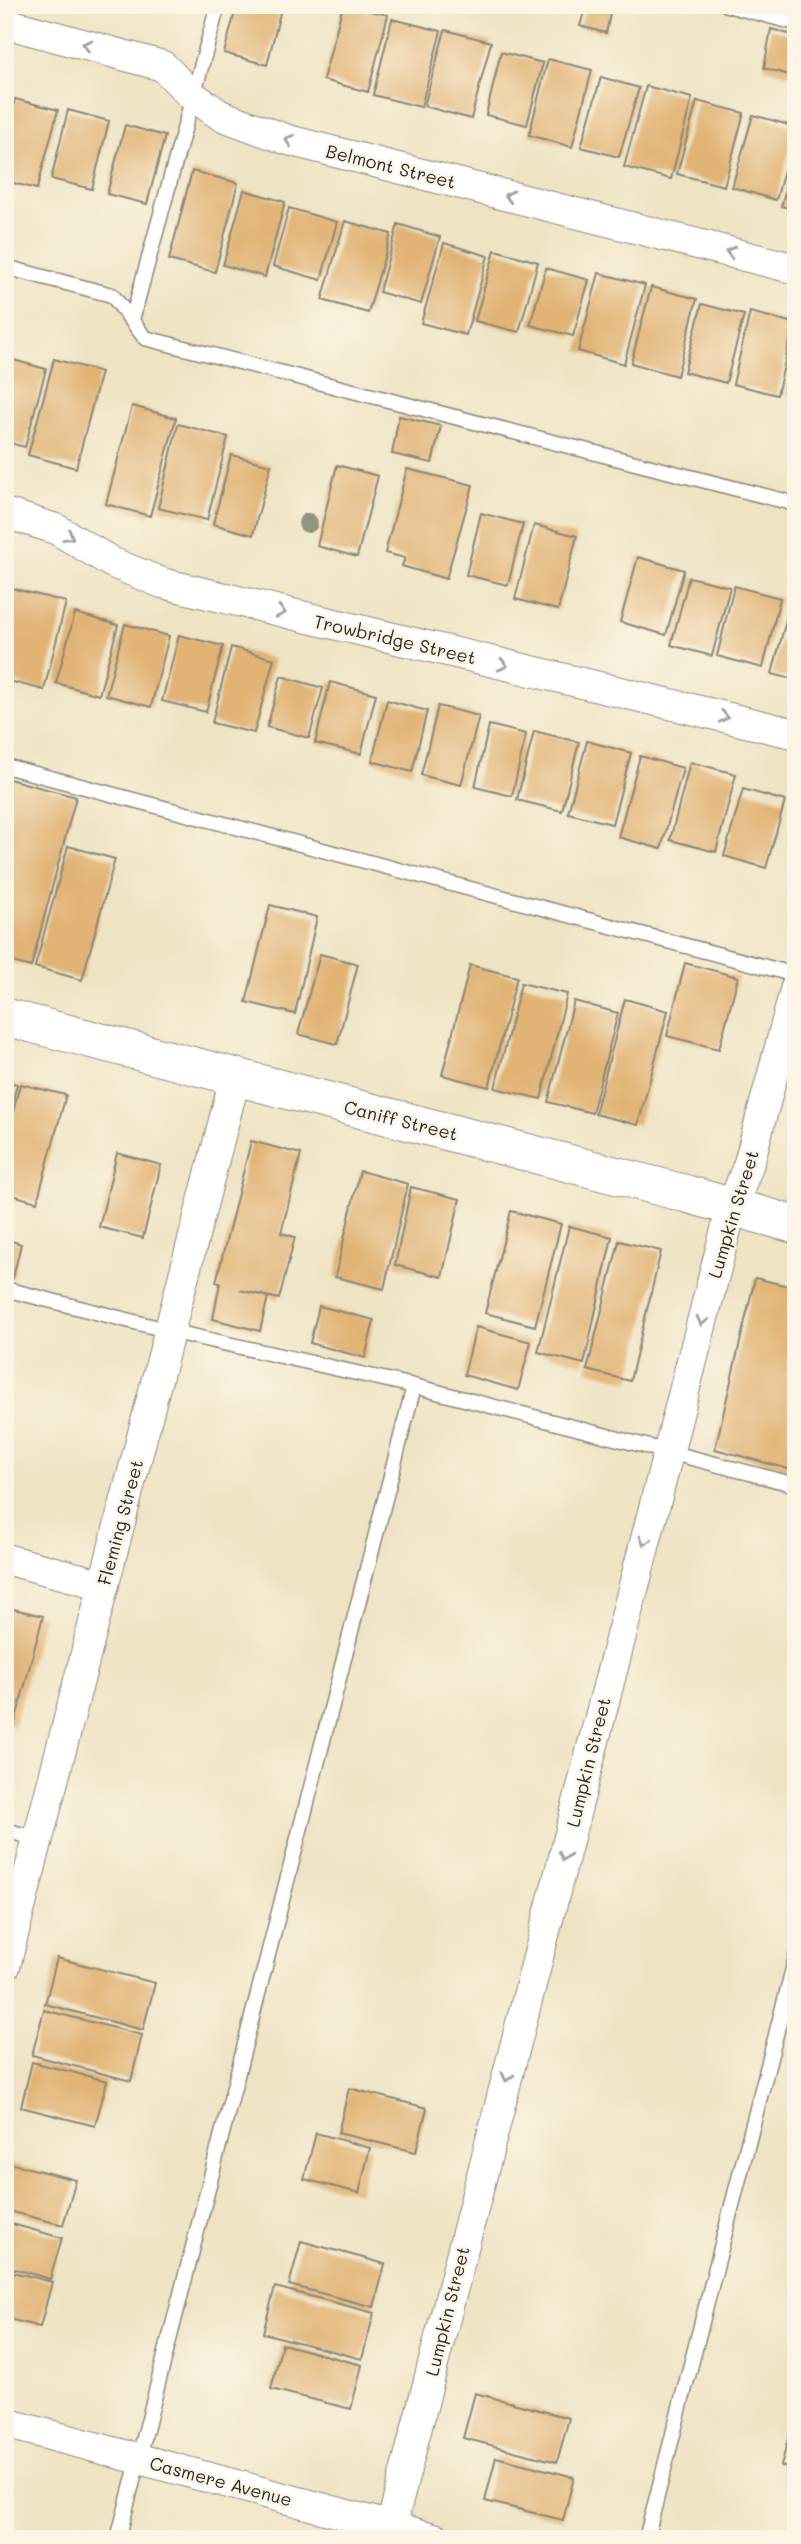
<svg xmlns="http://www.w3.org/2000/svg" width="801" height="2544" font-family="Mali,sans-serif">
  <rect width="100%" height="100%" fill="#fcf5e5"/>
  <filter id="ink" filterUnits="userSpaceOnUse"><feTurbulence type="fractalNoise" baseFrequency=".0143" numOctaves="2"/><feDisplacementMap in="SourceGraphic" scale="14" xChannelSelector="R" yChannelSelector="G"/><feConvolveMatrix kernelMatrix="1 2 1 2 8 2 1 2 1" color-interpolation-filters="sRGB"/></filter>
  <filter id="wash" filterUnits="userSpaceOnUse"><feTurbulence type="fractalNoise" baseFrequency=".00686" numOctaves="4" result="noise"/><feDisplacementMap in="SourceGraphic" scale="28" xChannelSelector="R" yChannelSelector="G"/><feGaussianBlur stdDeviation="1.57" result="paint"/><feColorMatrix in="noise" values="0 0 0 0 0 0 0 0 0 0 0 0 0 0 0 0 0 1.4 0 .05"/><feComposite in="paint" operator="in"/></filter>
  <g filter="url(#wash)">
    <rect width="100%" height="100%" fill="#eee3c3"/>
    <g id="blocks">
      <path fill="#e1b375" d="M237 5H282L267 65 224 53Z
        M343 5 388 15 368 92 323 80Z
        M586 5H612L606 33 580 26Z
        M392 19 441 31 421 107 373 95Z
        M771 29 796 36V77L764 68Z
        M445 30 491 42 471 119 424 106Z
        M501 52 543 63 527 125 486 115Z
        M548 59 592 70 572 147 529 135Z
        M601 77 639 88 619 157 581 147Z
        M646 86 692 98 671 179 624 167Z
        M5 95 11 97 6 118H5Z
        M15 99 58 110 37 189 5 181V138Z
        M697 101 744 113 724 186 677 174Z
        M68 110 109 121 92 189 51 179Z
        M753 115 796 127 776 200 732 187Z
        M125 125 165 136 147 204 107 194Z
        M796 158V210L781 206Z
        M192 171 238 183 215 272 169 260Z
        M244 190 285 202 265 277 223 265Z
        M289 208 337 222 321 280 273 266Z
        M345 221 391 234 368 313 322 300Z
        M398 224 440 237 421 304 379 292Z
        M444 243 488 256 466 335 421 323Z
        M495 250 538 262 519 332 475 321Z
        M546 268 589 280 573 336 530 325Z
        M599 273 645 285 624 364 578 351Z
        M651 287 697 299 677 376 631 363Z
        M702 304 744 315 726 383 684 372Z
        M750 312 794 323 777 395 733 384Z
        M6 358 46 369 25 447 5 442Z
        M54 359 101 372 76 468 28 455Z
        M796 360V399L785 395Z
        M132 406 176 418 150 516 106 504Z
        M399 416 441 426 432 463 392 454Z
        M178 424 228 437 207 520 158 508Z
        M231 455 271 465 253 535 213 524Z
        M337 465 378 476 357 557 317 546Z
        M407 469 473 485 446 579 402 566 405 558 385 553Z
        M481 513 523 524 508 585 466 575Z
        M534 525 577 536 558 610 515 599Z
        M638 557 684 570 666 635 620 622Z
        M689 577 730 587 712 656 671 645Z
        M734 586 780 598 763 668 717 656Z
        M11 588 66 602 44 690 5 680V612Z
        M793 593 796 594V680L772 674Z
        M75 613 118 625 99 695 56 683Z
        M125 624 169 636 151 707 106 695Z
        M179 635 223 646 206 712 162 701Z
        M231 647 274 659 254 733 212 723Z
        M281 676 323 688 309 738 267 727Z
        M330 682 376 694 361 754 315 743Z
        M387 700 427 711 412 772 372 761Z
        M438 706 479 716 461 785 421 775Z
        M489 725 526 734 512 796 475 787Z
        M534 731 579 742 562 811 517 800Z
        M587 741 631 753 612 824 568 813Z
        M640 756 683 768 661 849 618 837Z
        M690 762 736 774 716 852 670 840Z
        M5 778 76 797 31 967 5 960Z
        M743 789 785 801 766 868 724 856Z
        M68 846 115 859 82 980 35 967Z
        M270 905 317 917 295 1014 246 1002Z
        M320 954 358 964 337 1044 298 1034Z
        M685 963 738 977 719 1049 667 1036Z
        M470 965 517 977 489 1087 442 1075Z
        M521 983 567 994 541 1099 495 1088Z
        M625 999 668 1011 638 1125 595 1114Z
        M574 1001 618 1013 592 1113 548 1102Z
        M5 1081 17 1084 6 1127H5Z
        M20 1084 66 1095 37 1202 5 1193V1145Z
        M251 1141 301 1154 281 1233 295 1237 279 1299 240 1290 268 1297 260 1331 213 1319 220 1283 216 1282Z
        M117 1153 161 1165 143 1238 99 1227Z
        M360 1171 408 1184 384 1289 335 1277Z
        M411 1187 460 1199 442 1277 395 1265Z
        M511 1211 561 1224 535 1326 485 1313Z
        M569 1226 612 1237 584 1364 538 1352Z
        M5 1239 21 1244 13 1278 5 1275Z
        M619 1241 661 1251 630 1381 587 1370Z
        M755 1278 796 1288V1471L715 1449Z
        M319 1306 374 1320 365 1358 310 1343Z
        M476 1327 531 1342 518 1390 464 1375Z
        M5 1607 43 1616 14 1726 5 1724Z
        M57 1958 155 1983 143 2030 45 2004Z
        M44 2010 142 2035 131 2081 32 2055Z
        M32 2062 107 2081 95 2126 21 2107Z
        M349 2088 427 2108 416 2152 338 2133Z
        M316 2133 370 2148 359 2193 304 2179Z
        M5 2162 76 2180 63 2225 5 2210Z
        M5 2222 62 2238 50 2279 5 2266Z
        M301 2241 385 2264 374 2307 289 2285Z
        M5 2270 52 2282 40 2327 5 2318Z
        M275 2287 374 2313 362 2359 263 2333Z
        M282 2344 362 2365 351 2409 271 2389Z
        M475 2393 569 2418 557 2462 463 2438Z
        M792 2423 796 2424V2470L781 2466Z
        M496 2457 574 2477 563 2520 485 2501Z"/>
    </g>
  </g>
  <g filter="url(#ink)">
    <use href="#blocks" fill-opacity="0" stroke="#8c8777" stroke-width="2"/>
    <g fill="none" stroke-linecap="round" stroke-linejoin="round">
      <defs>
        <path id="service" d="M727 5 796 23
          M5 267 112 295 145 338 796 504
          M132 320 218 5
          M5 766 796 975
          M5 1289 170 1331 414 1386 796 1485
          M5 1830 38 1839
          M118 2539 414 1386
          M646 2539 796 1957"/>
        <path id="minor" d="M5 23 163 66 190 94 220 115 288 140 796 269
          M5 513 56 529 113 563 162 583 796 734
          M5 1559 104 1585
          M5 1966 235 1078
          M5 2423 437 2539
          M388 2539 719 1256 732 1207 749 1163 796 987"/>
        <path id="tertiary" d="M5 1017 687 1194 796 1225"/>
      </defs>
      <use href="#service" stroke="#8c8777" stroke-width="17"/>
      <use href="#minor" stroke="#8c8777" stroke-width="32"/>
      <use href="#tertiary" stroke="#8c8777" stroke-width="39"/>
      <use href="#service" stroke="#fff" stroke-width="14"/>
      <use href="#minor" stroke="#fff" stroke-width="30"/>
      <use href="#tertiary" stroke="#fff" stroke-width="37"/>
    </g>
    <circle fill="#8f957f" cx="308" cy="523" r="10"/>
    <defs><path id="oneway-chevron" d="M-2-3.5L2.5 0L-2 3.5" fill="none" stroke-width="1.6" stroke-linecap="round" stroke-linejoin="round" transform="scale(1.75)"/></defs>
    <g stroke="#a0a0a0">
      <use href="#oneway-chevron" transform="translate(87 45) rotate(-165)"/>
      <use href="#oneway-chevron" transform="translate(289 140) rotate(-163)"/>
      <use href="#oneway-chevron" transform="translate(509 196) rotate(-166)"/>
      <use href="#oneway-chevron" transform="translate(730 252) rotate(-166)"/>
      <use href="#oneway-chevron" transform="translate(69 536) rotate(30)"/>
      <use href="#oneway-chevron" transform="translate(281 612) rotate(13)"/>
      <use href="#oneway-chevron" transform="translate(503 665) rotate(13)"/>
      <use href="#oneway-chevron" transform="translate(724 717) rotate(13)"/>
      <use href="#oneway-chevron" transform="translate(702 1321) rotate(105)"/>
      <use href="#oneway-chevron" transform="translate(645 1541) rotate(104)"/>
      <use href="#oneway-chevron" transform="translate(564 1856) rotate(104)"/>
      <use href="#oneway-chevron" transform="translate(507 2077) rotate(104)"/>
    </g>
  </g>
  <g text-anchor="middle" dominant-baseline="central" stroke-width="5" stroke-linejoin="round" paint-order="stroke">
    <g font-size="18" fill="#2b2b2b" stroke="#fcf5e5">
      <text transform="translate(391 166) rotate(14)">Belmont Street</text>
      <text transform="translate(395 639) rotate(13)">Trowbridge Street</text>
      <text transform="translate(401 1120) rotate(14)">Caniff Street</text>
      <text transform="translate(733 1214) rotate(-73)">Lumpkin Street</text>
      <text transform="translate(120 1522) rotate(-75)">Fleming Street</text>
      <text transform="translate(588 1762) rotate(-76)">Lumpkin Street</text>
      <text transform="translate(447 2311) rotate(-76)">Lumpkin Street</text>
      <text transform="translate(221 2481) rotate(15)">Casmere Avenue</text>
    </g>
  </g>
  <rect width="801" height="2544" fill="none" stroke="#fcf5e5" stroke-width="28"/>
</svg>
